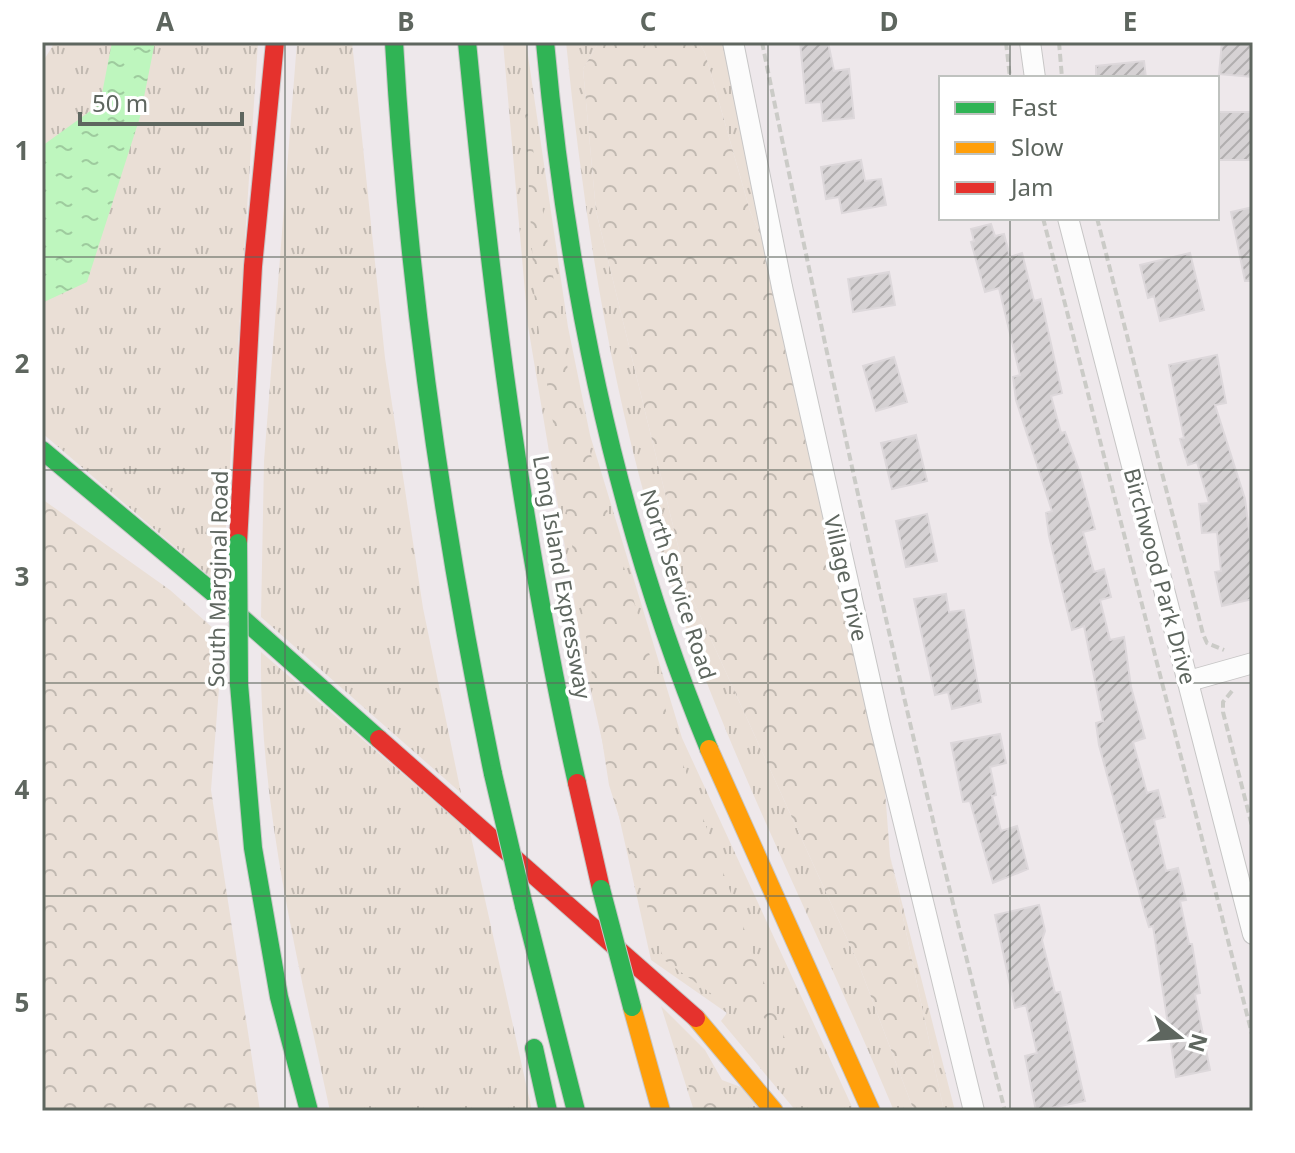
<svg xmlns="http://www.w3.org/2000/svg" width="1295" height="1153" font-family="'Noto Sans',sans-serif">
  <defs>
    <pattern id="grass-tufts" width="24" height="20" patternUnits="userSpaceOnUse" patternTransform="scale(2)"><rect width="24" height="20" fill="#eadfd6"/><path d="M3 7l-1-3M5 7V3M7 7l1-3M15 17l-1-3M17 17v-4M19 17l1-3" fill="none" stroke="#c1b9b1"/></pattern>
    <pattern id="forest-crowns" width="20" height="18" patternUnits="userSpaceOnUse" patternTransform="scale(2)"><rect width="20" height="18" fill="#eadfd6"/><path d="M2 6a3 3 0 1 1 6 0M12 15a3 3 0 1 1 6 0" fill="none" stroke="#c1b9b1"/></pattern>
    <pattern id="water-ripples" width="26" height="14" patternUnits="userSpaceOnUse" patternTransform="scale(2)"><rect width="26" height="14" fill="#bef6be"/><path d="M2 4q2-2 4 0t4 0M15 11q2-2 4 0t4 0" fill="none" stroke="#9ecb9e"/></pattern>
    <pattern id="building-hatch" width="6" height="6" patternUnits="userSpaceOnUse" patternTransform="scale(2)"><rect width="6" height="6" fill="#d6d2d4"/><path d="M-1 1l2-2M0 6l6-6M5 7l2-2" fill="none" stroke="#b1aeaf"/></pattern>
  </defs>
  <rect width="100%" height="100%" fill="#eee8eb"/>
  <path fill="url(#grass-tufts)" d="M55 42H258L222 587 42 433V63Z
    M297 42H352L385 358 423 608 461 793 261 617 264 461Z
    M503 42H526L568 327 590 435 682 738 854 1111H796L721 1021 727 1013 651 960 583 655 528 326Z
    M566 42H599L583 69 596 211 689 591 859 965 914 1111H894C823 940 736 774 676 599 615 419 585 230 566 42Z
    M699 42H733L782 287 750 211 705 53Z
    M261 652 470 832 532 1111H330C298 961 259 806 261 652Z
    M890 856 955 1111H944Z
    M661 1006 705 1050 722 1080 746 1089 762 1111H694Z"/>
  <path fill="url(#forest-crowns)" d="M599 42H699L705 53 750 211 782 287 880 725 890 856 944 1111H914L859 965 689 591 596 211 583 69Z
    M524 92 570 383 677 748 788 1047 752 1003 716 997 664 960 609 785 535 306Z
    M42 499 170 590 223 637 211 790 260 1111H42Z
    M676 1049 727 1111H697Z"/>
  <path fill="url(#water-ripples)" d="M112 42H155L140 117 87 282 44 302 42 146 100 104Z"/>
  <path fill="url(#building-hatch)" stroke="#ddd8db" stroke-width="2" d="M800 42H828L834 71 849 69 854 118 823 121 821 102 806 103Z
    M1222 42H1253V77L1219 74Z
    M1144 61 1146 78H1096V66Z
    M1219 112H1253V160H1219Z
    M861 160 865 181 881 179 886 205 842 213 839 197 826 199 821 167Z
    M1253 207V281H1245L1231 212Z
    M991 224 995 236 1004 234 1010 257 1022 253 1034 301 1041 299 1062 393 1051 396 1061 433 1065 432 1080 473 1095 529 1083 532 1094 572 1104 569 1111 597 1100 600 1110 640 1124 637 1131 687 1145 738 1133 742 1147 793 1158 790 1165 817 1154 820 1166 871 1178 868 1186 900 1180 901 1189 944H1192L1200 993 1195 994 1210 1070 1176 1077 1153 926 1149 927 1145 914 1099 745 1096 723 1103 721 1084 626 1072 630 1049 536 1046 513 1052 511 1016 400 1013 377 1020 375 999 288 985 292 971 242 974 241 971 229Z
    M1190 253 1204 310 1160 321 1154 296 1148 298 1140 265Z
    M889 272 895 305 853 312 848 279Z
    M1217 355 1226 403 1215 405 1245 499 1253 564V599L1222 606 1215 572 1221 571 1217 532 1202 533 1199 504 1209 503 1197 462 1188 465 1180 439 1184 438 1169 365Z
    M894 357 907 402 876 411 863 366Z
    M916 435 927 481 892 489 881 443Z
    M927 514 937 561 906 567 896 521Z
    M946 594 949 612 964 610 981 702 952 709 948 692 935 695 914 599Z
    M1000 734 1006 763 990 767 996 795 992 796 1001 831 1017 826 1028 869 993 883 970 801 963 802 951 743Z
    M1039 905 1045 931 1042 940 1055 993 1060 992 1085 1101 1036 1111 1025 1056 1037 1053 1026 1005 1015 1008 995 915Z"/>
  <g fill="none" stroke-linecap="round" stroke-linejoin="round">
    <defs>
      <path id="street" d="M733 42 782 287 880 725 974 1111
        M1030 42 1035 78
        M1068 218 1253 934
        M1189 681 1253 663"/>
      <path id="fast" d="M394 42C408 289 443 532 493 774
        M467 42C491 291 522 539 577 783
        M545 42C567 284 616 524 709 749
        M42 450 217 596 379 739
        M239 684 253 848 279 997 309 1111
        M524 906 576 1111
        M534 1048 548 1111"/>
      <path id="slow" d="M709 749 871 1111
        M632 1007 661 1111
        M696 1018 774 1111"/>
      <path id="jam" d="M238 543 253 266 275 42
        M379 739 696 1018
        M577 783 601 889"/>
    </defs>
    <use href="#street" stroke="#c7c6c6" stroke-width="22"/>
    <use href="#fast" stroke="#c7c6c6" stroke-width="20"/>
    <use href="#slow" stroke="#c7c6c6" stroke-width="20"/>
    <use href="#jam" stroke="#c7c6c6" stroke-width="20"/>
    <path stroke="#cbcbc7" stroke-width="4" stroke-dasharray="8 4" stroke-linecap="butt" d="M762 42C835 400 914 757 1005 1111
      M1006 42 1010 78
      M1059 42 1062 78
      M1043 218 1253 1038
      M1097 218 1203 634 1207 643 1224 650
      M1232 691 1223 702V712L1253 830"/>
    <use href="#street" stroke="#fcfcfc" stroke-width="20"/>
    <use href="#fast" stroke="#30b455" stroke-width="18"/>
    <use href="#slow" stroke="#ff9f0a" stroke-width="18"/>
    <use href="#jam" stroke="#e5322d" stroke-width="18"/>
    <defs>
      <path id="fast-bridge" d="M238 543 239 684
        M493 774 524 906
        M601 889 632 1007"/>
    </defs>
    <use href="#fast-bridge" stroke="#c7c6c6" stroke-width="20" stroke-linecap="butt"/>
    <use href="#fast-bridge" stroke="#30b455" stroke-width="18"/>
  </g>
  <path fill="none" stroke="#5e665f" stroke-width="2" stroke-opacity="0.55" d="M285 42V1111M527 42V1111M768 42V1111M1010 42V78M1010 218V1111M42 257H1253M42 470H1253M42 683H1253M42 896H1253"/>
  <g text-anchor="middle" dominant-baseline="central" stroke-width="7" stroke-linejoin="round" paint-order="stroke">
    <g font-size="22" fill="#5e665f" stroke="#fff">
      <text transform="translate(1161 576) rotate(75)">Birchwood Park Drive</text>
      <text transform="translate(563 577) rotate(80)">Long Island Expressway</text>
      <text transform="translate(847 578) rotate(77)">Village Drive</text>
      <text transform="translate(217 579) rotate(-89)">South Marginal Road</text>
      <text transform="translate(679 584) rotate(72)">North Service Road</text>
    </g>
  </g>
  <rect width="1295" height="1153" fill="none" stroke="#ffffff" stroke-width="88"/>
  <rect x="939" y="76" width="280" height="144" fill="#ffffff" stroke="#bfc2bf" stroke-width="2"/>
  <rect x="955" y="102" width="40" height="12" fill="#30b455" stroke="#bfc2bf" stroke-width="2"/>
  <text x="1011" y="116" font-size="24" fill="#5e665f">Fast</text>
  <rect x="955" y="142" width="40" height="12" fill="#ff9f0a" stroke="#bfc2bf" stroke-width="2"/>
  <text x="1011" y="156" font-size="24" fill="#5e665f">Slow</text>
  <rect x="955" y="182" width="40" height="12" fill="#e5322d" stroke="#bfc2bf" stroke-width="2"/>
  <text x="1011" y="196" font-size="24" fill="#5e665f">Jam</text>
  <g transform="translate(1179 1037) rotate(107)" stroke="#ffffff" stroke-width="6" paint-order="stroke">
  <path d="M0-6L14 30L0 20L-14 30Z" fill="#5e665f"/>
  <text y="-12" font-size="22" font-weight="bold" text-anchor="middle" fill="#5e665f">N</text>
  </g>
  <path d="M80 112v12h162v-12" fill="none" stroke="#5e665f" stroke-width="4"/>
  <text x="92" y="112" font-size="24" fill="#5e665f" stroke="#ffffff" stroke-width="6" paint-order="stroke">50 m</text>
  <rect x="44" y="44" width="1207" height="1065" fill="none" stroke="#5e665f" stroke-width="3"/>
  <g font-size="26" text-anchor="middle" font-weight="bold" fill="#5e665f">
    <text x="165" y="31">A</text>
    <text x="406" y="31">B</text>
    <text x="648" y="31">C</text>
    <text x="889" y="31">D</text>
    <text x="1130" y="31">E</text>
    <text x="22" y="160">1</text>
    <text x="22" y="373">2</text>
    <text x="22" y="586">3</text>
    <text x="22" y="799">4</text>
    <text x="22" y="1012">5</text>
  </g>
</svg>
